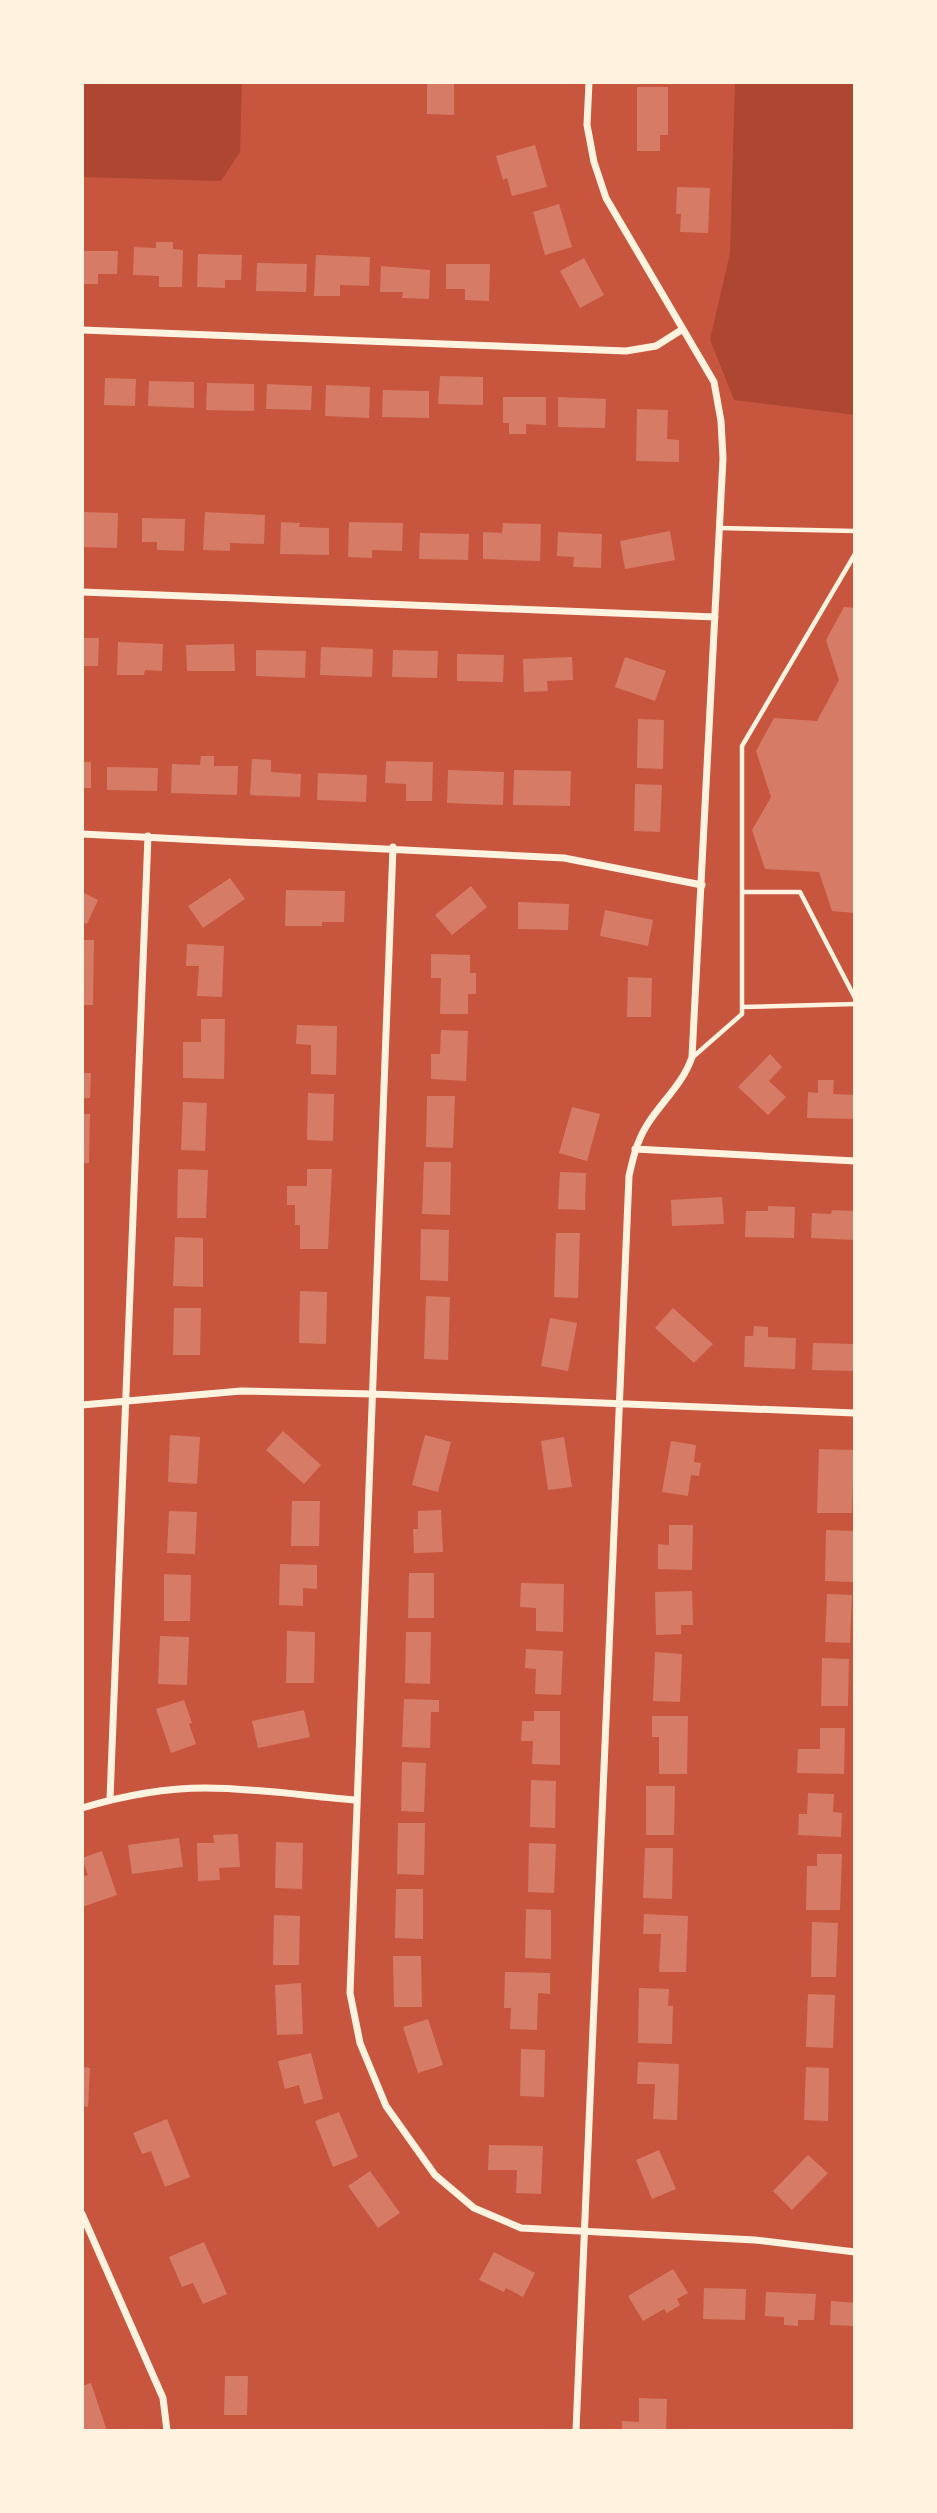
<svg xmlns="http://www.w3.org/2000/svg" width="937" height="2513" font-family="Commissioner,sans-serif">
  <rect width="100%" height="100%" fill="#c8553d"/>
  <path fill="#ae4732" d="M82 82H242L240 152 221 181 82 177Z
    M735 82H855V415L734 400 710 340 730 253Z"/>
  <path fill="#d67c66" d="M427 82H454V115L427 114Z
    M637 87H668V135H660V151H637Z
    M535 145 547 187 512 196 507 178 503 180 496 156Z
    M677 187 710 188 708 233 680 232 681 214H676Z
    M559 204 572 247 545 255 533 212Z
    M156 242H173V249L183 250 182 287H159V276L133 275 134 247 156 248Z
    M82 251H118L117 274H98V284H82Z
    M198 254 242 255 241 280H225V288L197 287Z
    M316 255 370 257 369 286 340 285V296H314Z
    M584 258 604 295 580 308 560 271Z
    M257 263 307 264 306 292 256 291Z
    M446 264H490L489 301 465 300V289H446Z
    M381 266 430 270 429 299 402 298 403 292H380Z
    M440 376 483 377V405L438 404Z
    M105 378 136 379 135 406 104 405Z
    M149 381 194 382V408L148 406Z
    M207 383 254 384V411L206 410Z
    M267 384 312 386 311 410 266 409Z
    M326 385 370 387 369 418 325 416Z
    M383 390 429 391V418L382 417Z
    M503 397H546V425L526 424V434H509V423H503Z
    M558 397 606 399 605 428 558 427Z
    M637 409 668 410 667 439 679 440V462L636 461Z
    M82 512 118 513 117 548 82 547Z
    M205 512 265 515 264 544 230 543V551L203 550Z
    M142 518 185 519 184 551 157 550V542H142Z
    M281 522 300 523 299 527 329 528V555L280 554Z
    M349 522 403 523 402 551 372 550V558L348 557Z
    M503 523 541 524 540 561 483 559V532L502 533Z
    M670 531 675 560 625 569 620 541Z
    M558 532 602 534 601 568 573 567 574 557 557 556Z
    M420 533 469 534 468 560 419 559Z
    M844 607 855 608V913L832 911 819 872 765 869 752 830 771 797 756 751 774 718 817 721 839 680 826 640Z
    M82 638H99L98 666H82Z
    M118 642 163 644 162 671 145 670 144 675H117Z
    M234 644 235 671H187L186 645Z
    M321 647 373 649 372 677 320 675Z
    M256 650 306 651 305 678 256 676Z
    M393 650 438 651 437 678 392 677Z
    M457 654 504 655 503 682 457 681Z
    M572 657 573 680 547 681 548 691 524 692 523 659Z
    M625 657 666 671 655 701 615 687Z
    M638 719 664 720 663 769 637 768Z
    M201 756H214V766H238L237 795 171 793 172 764 200 765Z
    M252 759 271 760V772L301 774 300 797 250 795Z
    M386 761 433 762 432 801H406V784L385 783Z
    M82 762H91V788H82Z
    M107 767 158 768 157 791 107 790Z
    M448 770 504 772 503 805 447 803Z
    M514 770 571 771 570 806 513 805Z
    M318 773 367 775 366 802 317 800Z
    M635 784 662 785 660 832 634 831Z
    M230 878 245 899 203 928 188 906Z
    M471 886 487 907 452 935 435 915Z
    M286 890 345 891 344 922H322V926H285Z
    M82 892 98 900 87 924 82 922Z
    M518 902 569 904 568 930 518 929Z
    M605 910 653 920 648 946 600 936Z
    M82 940H94L93 1005H82Z
    M187 944 224 946 222 997 197 996 199 966H186Z
    M431 954 470 955V973H476V994H468V1014H440L441 978H431Z
    M628 977 652 978 651 1017H627Z
    M201 1019H225L224 1079 183 1078V1042H201Z
    M297 1025 337 1026 336 1075 311 1074V1045L296 1044Z
    M441 1030 468 1031 466 1081 431 1079V1054H440Z
    M770 1054 782 1067 769 1081 786 1097 768 1115 738 1087Z
    M82 1073H91L90 1098H82Z
    M818 1080H834L833 1094 855 1095V1119L807 1118 808 1092 818 1093Z
    M308 1093 334 1094 333 1141 307 1140Z
    M427 1096H455L453 1148 426 1147Z
    M183 1102 207 1103 205 1151 181 1150Z
    M572 1107 600 1114 587 1161 559 1153Z
    M82 1114H90L89 1163H82Z
    M424 1162H451L450 1215 422 1214Z
    M178 1169 208 1170 206 1218H177Z
    M307 1169H332L328 1249H300V1225H295V1205H287V1186H307Z
    M560 1172 586 1173 585 1210 558 1209Z
    M722 1197 724 1224 672 1226 671 1200Z
    M768 1206 795 1207 794 1238 745 1237 746 1211H768Z
    M832 1210 855 1211V1240L811 1238 812 1213 831 1214Z
    M421 1229 449 1230 448 1281 420 1280Z
    M556 1233H580L578 1298 554 1297Z
    M175 1237 203 1238V1287L173 1286Z
    M300 1291 327 1292 326 1344 299 1343Z
    M426 1296 450 1297 448 1360 424 1359Z
    M174 1308H201L200 1355H173Z
    M673 1308 713 1344 694 1363 655 1328Z
    M550 1318 577 1323 568 1371 541 1366Z
    M754 1326 768 1327V1337L796 1338 795 1369 744 1367 745 1336H753Z
    M813 1343 855 1344V1371L812 1370Z
    M283 1431 321 1465 304 1484 266 1450Z
    M170 1435 200 1437 197 1484 168 1482Z
    M425 1435 451 1442 438 1492 412 1485Z
    M564 1437 572 1487 548 1490 541 1441Z
    M671 1441 696 1445 694 1462 701 1463 699 1476 691 1475 688 1496 662 1492Z
    M819 1449 854 1450 852 1513H817Z
    M292 1501H320L319 1546H291Z
    M441 1510 443 1552 414 1553 413 1529H418V1511Z
    M169 1511 197 1512 195 1554 167 1553Z
    M669 1525H693L692 1570 658 1569V1544L669 1545Z
    M826 1530 854 1531 853 1582 825 1581Z
    M280 1564 317 1565V1589L303 1588V1606L279 1605Z
    M409 1573H434V1618H408Z
    M164 1574 191 1575 190 1621H164Z
    M521 1583 564 1584 563 1632 536 1631V1608L520 1607Z
    M692 1591 693 1625H681V1634L656 1635 655 1592Z
    M827 1594 852 1595 850 1643 825 1642Z
    M287 1631 315 1632 314 1683H286Z
    M406 1632H431L430 1684 405 1683Z
    M160 1636 189 1637 187 1685 158 1684Z
    M526 1649 563 1651 561 1695 535 1694 536 1669 525 1668Z
    M655 1652 682 1654 680 1702 653 1701Z
    M822 1658 849 1659 848 1706H821Z
    M404 1699 439 1700V1712H431L430 1748 402 1747Z
    M184 1700 192 1723 189 1724 196 1744 171 1753 156 1709Z
    M304 1710 310 1737 258 1748 252 1721Z
    M534 1711H560V1765L532 1764 533 1741H521L522 1721H534Z
    M652 1716H688L687 1774H659V1737H652Z
    M820 1728H845L844 1774 797 1773 798 1749H820Z
    M402 1762 426 1763 424 1812 401 1811Z
    M531 1780 556 1781 555 1828 530 1827Z
    M646 1786H675L674 1835H646Z
    M808 1793 834 1794 833 1812 842 1813 841 1837 798 1835 799 1814H807Z
    M398 1823H425L424 1875 397 1874Z
    M238 1834 240 1867 219 1868 220 1880 198 1881 197 1843H214L213 1835Z
    M179 1838 183 1867 132 1874 128 1845Z
    M276 1842 303 1843 302 1889 275 1888Z
    M529 1843 556 1844 554 1893 528 1892Z
    M645 1848H673L672 1899 643 1898Z
    M102 1851 117 1895 82 1907V1877L88 1875 82 1858Z
    M817 1854H842L840 1910H806L807 1866H817Z
    M396 1889H423V1939L395 1938Z
    M526 1909 551 1910V1959L525 1958Z
    M644 1914 688 1916 686 1972H659L661 1934H643Z
    M274 1915 300 1916 299 1965H273Z
    M812 1922 838 1923 836 1977H811Z
    M393 1956H421L422 2007H394Z
    M505 1972 550 1973V1994L538 1993 537 2030 510 2029 511 2008H504Z
    M301 1983 303 2034 277 2035 275 1985Z
    M639 1988 669 1989 668 2006H673L672 2044 638 2043Z
    M808 1994 835 1995 833 2048 806 2047Z
    M428 2019 443 2065 418 2073 403 2027Z
    M521 2049 545 2050 544 2097 520 2096Z
    M311 2053 323 2099 304 2104 299 2085 285 2089 278 2061Z
    M638 2062 679 2064 677 2120 653 2119 655 2084H637Z
    M82 2067 90 2068 88 2107 82 2106Z
    M806 2067 829 2068 828 2121 804 2120Z
    M339 2112 358 2157 333 2167 315 2121Z
    M167 2119 190 2177 165 2187 151 2151 142 2154 133 2133Z
    M489 2145 543 2146 541 2194 516 2193 517 2170H488Z
    M659 2150 676 2189 652 2199 636 2160Z
    M808 2155 828 2173 792 2210 773 2191Z
    M370 2171 400 2213 378 2228 348 2186Z
    M204 2242 227 2294 203 2304 193 2283 182 2287 169 2257Z
    M494 2252 535 2273 523 2297 506 2288 504 2292 479 2280Z
    M673 2269 688 2293 677 2299 680 2305 667 2313 664 2309 643 2321 628 2296Z
    M704 2288 746 2289 745 2320 703 2319Z
    M766 2292 816 2294 814 2320H798V2326L784 2325V2317L765 2316Z
    M831 2301 855 2303V2326L830 2325Z
    M225 2376H248L247 2415H224Z
    M91 2383 107 2431H82V2386Z
    M639 2398 667 2399 666 2431H622V2421L639 2422Z"/>
  <g fill="none" stroke-linecap="round" stroke-linejoin="round">
    <path stroke="#fff3e0" stroke-width="4.5" d="M719 528 855 531
      M742 892H800L855 998
      M742 1007 855 1004
      M693 1057 742 1014V746L855 554"/>
    <path stroke="#fff3e0" stroke-width="7" d="M82 330 626 351 656 346 683 329
      M82 592 715 617
      M82 834 564 858 702 885
      M393 847 350 1993 360 2043 386 2106 435 2175 474 2208 521 2228 755 2240 855 2252
      M635 1149 855 1161
      M82 1405 241 1391 372 1394 855 1413
      M110 1799 148 836
      M82 1808C122 1796 163 1788 205 1788 255 1788 306 1796 356 1800
      M82 2214 163 2398 167 2431
      M576 2431 629 1176C633 1158 637 1141 647 1125 662 1101 683 1084 692 1057L723 458 721 421 714 382 606 198 594 162 587 125 589 82"/>
  </g>
  <rect width="937" height="2513" fill="none" stroke="#fff3e0" stroke-width="168"/>
</svg>
